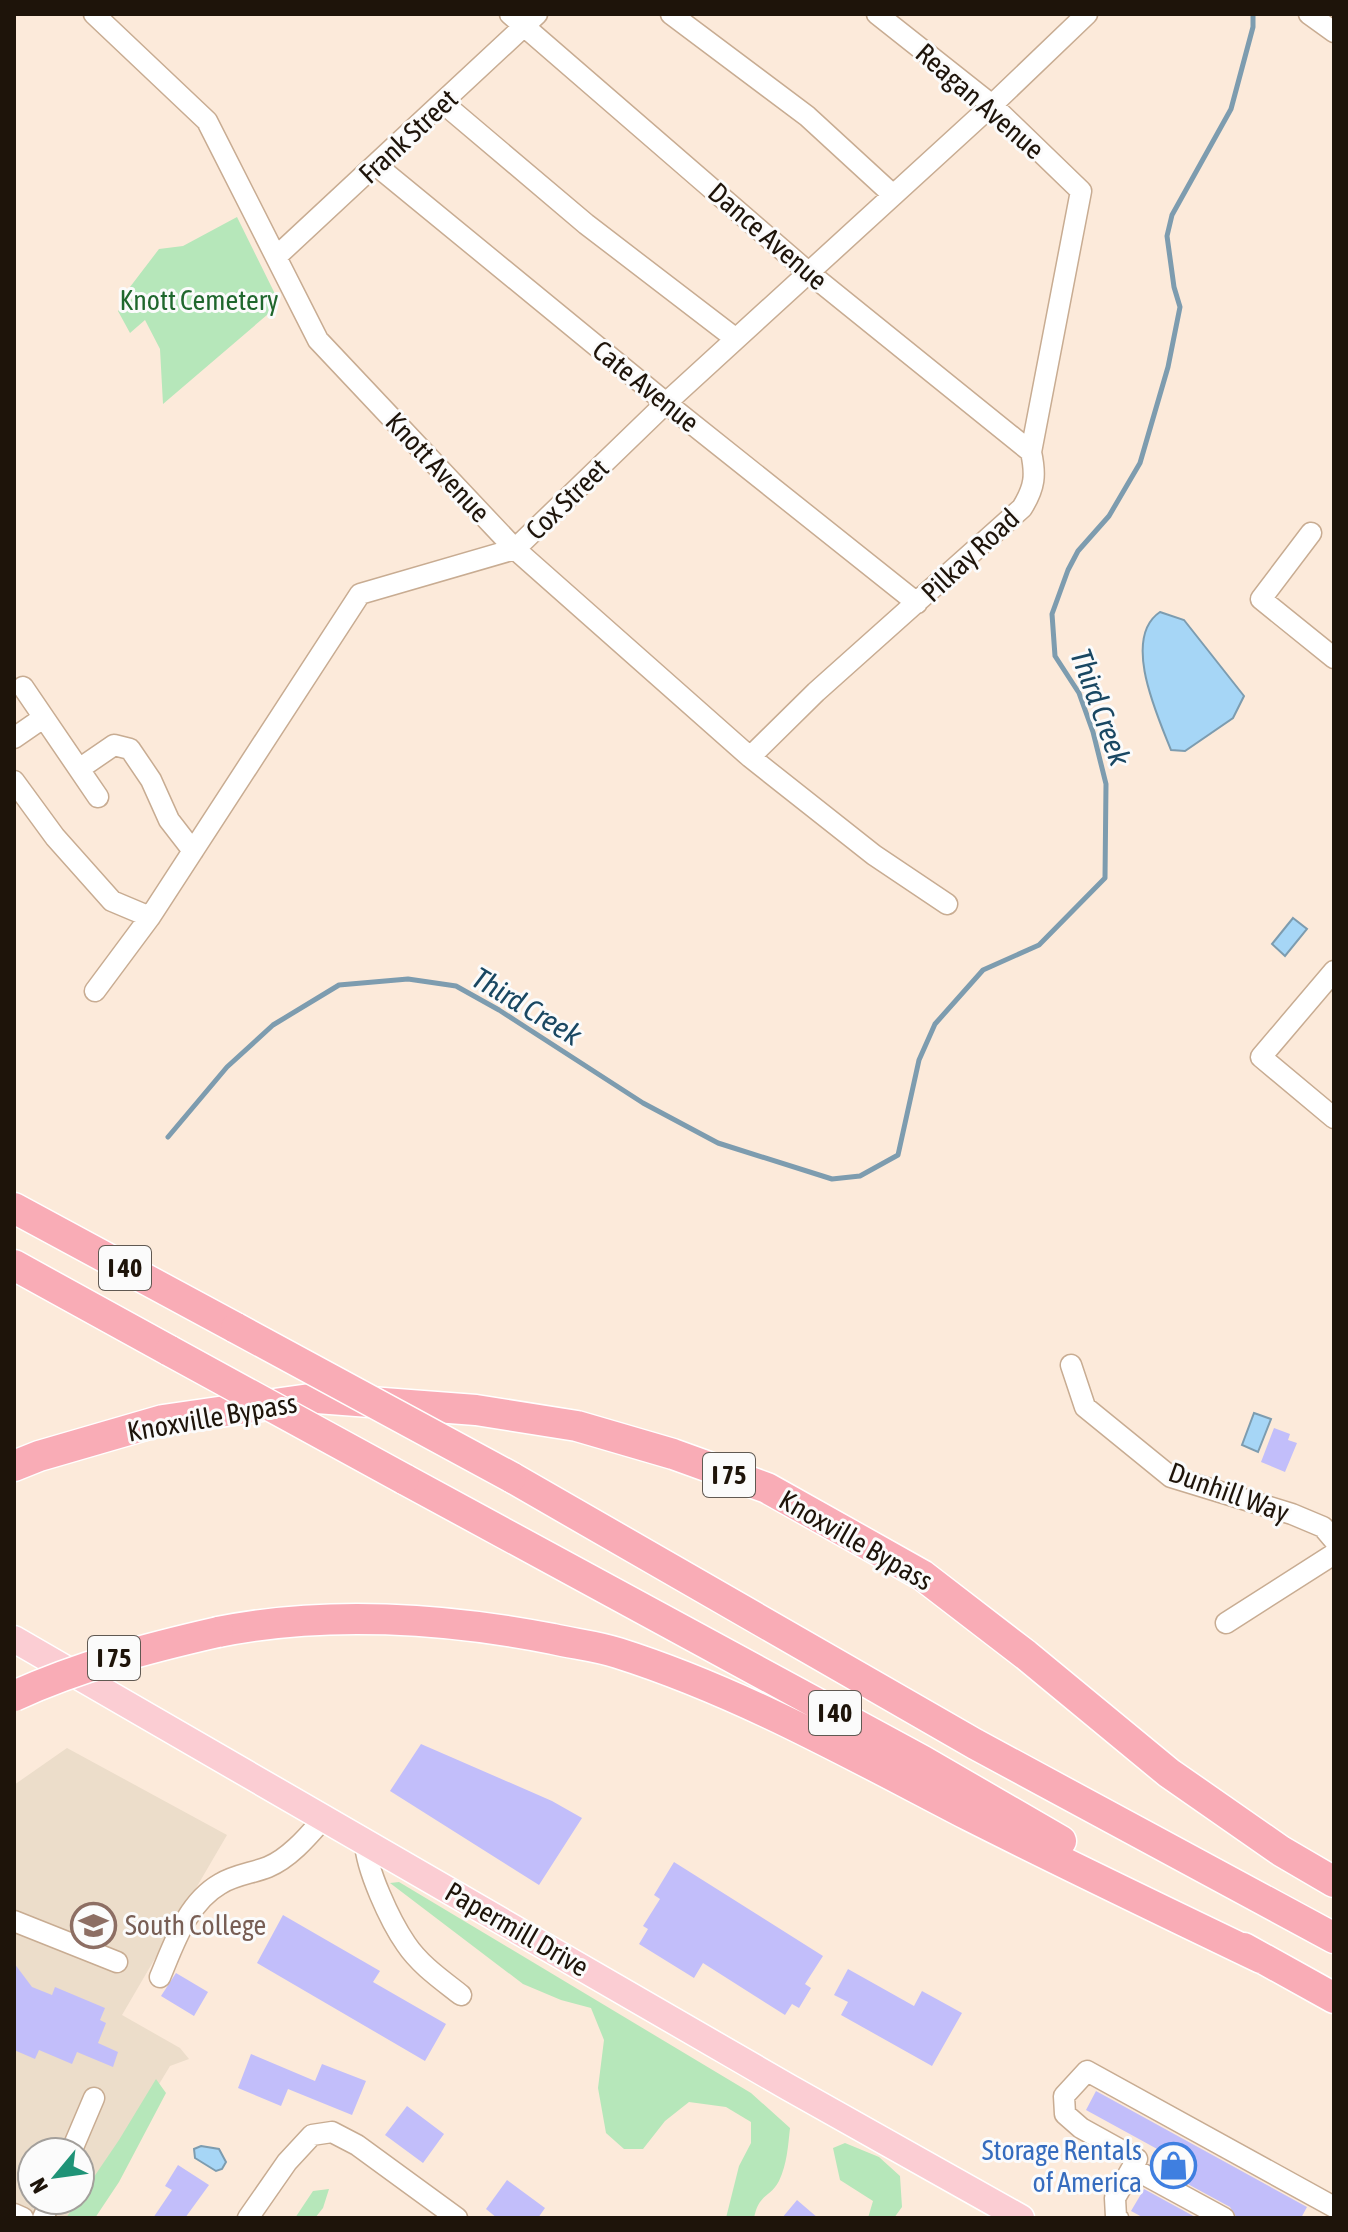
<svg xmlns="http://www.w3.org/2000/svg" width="1348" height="2232" font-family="'Asap Condensed',sans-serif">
  <rect width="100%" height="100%" fill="#fceada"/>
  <path fill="#ecddca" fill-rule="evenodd" d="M67 1748 227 1835 122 2015 180 2048 189 2059 170 2066 78 2218H14V1785ZM32 2152H80V2200H32Z"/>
  <path fill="#b6e7ba" d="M237 217 278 300 274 309 163 404 160 349 145 320 130 333 118 311 134 297 130 287 159 249 183 246Z
    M399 1882 751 2093 790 2128C788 2146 787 2164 779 2181 769 2199 759 2193 754 2218H726L739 2166 751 2143V2122L726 2107 689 2102 665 2121 643 2149H624L606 2133 598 2088 604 2040 591 2008 561 2000 523 1984 390 1883Z
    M156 2079 166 2093 119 2182 95 2218H66L119 2140Z
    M845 2143 879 2157 900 2176 902 2207 894 2218H868L873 2201 840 2180 833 2148Z
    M329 2189 323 2208 315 2218H295L313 2191Z"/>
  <path fill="#a6d6f6" stroke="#7d9caf" stroke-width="2" d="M1160 612 1184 620 1244 696 1233 718 1185 751 1171 750C1158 717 1121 638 1160 612Z
    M1293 918 1307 929 1285 956 1272 944Z
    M1254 1413 1271 1419 1258 1452 1242 1445Z
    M201 2146 219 2149 226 2162 222 2169 216 2171 195 2158 194 2149Z"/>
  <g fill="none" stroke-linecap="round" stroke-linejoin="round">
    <path stroke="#7d9caf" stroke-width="5" d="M168 1137 227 1067 273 1025 339 985 408 979 456 986 499 1010 643 1103 718 1143 832 1179 860 1176 898 1155 919 1060 935 1024 983 970 1039 945 1105 878 1106 784 1093 732 1079 693 1055 656 1052 614 1068 570 1078 551 1109 516 1140 463 1168 367 1180 307 1174 287 1167 236 1172 215 1231 109 1253 27V14"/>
  </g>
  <path fill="#c2befa" d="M1274 1428 1290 1434 1288 1440 1297 1443 1285 1472 1261 1462Z
    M421 1744 552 1801 582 1818 539 1885 390 1791Z
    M674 1862 823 1956 805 1984 811 1988 799 2008 792 2004 785 2015 703 1963 694 1978 639 1944 648 1929 643 1926 660 1899 654 1895Z
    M283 1915 380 1971 373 1982 446 2024 425 2061 257 1963Z
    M14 1963 32 1987 52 1995 55 1987 105 2008 100 2020 106 2023 98 2043 118 2052 113 2067 77 2052 72 2064 39 2050 35 2059 14 2050Z
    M848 1969 914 2006 922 1991 962 2013 932 2066 841 2015 848 2002 834 1995Z
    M176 1973 208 1992 194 2016 161 1996Z
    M251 2054 315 2081 322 2064 366 2081 352 2115 288 2089 281 2106 238 2088Z
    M1096 2091 1307 2207 1301 2218H1237L1230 2207 1151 2164 1159 2150 1086 2110Z
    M407 2106 444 2134 423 2163 385 2135Z
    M178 2165 209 2185 185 2218H153L172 2190 165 2186Z
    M507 2180 545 2208 538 2218H497L486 2209Z
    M1144 2189 1197 2218H1144L1131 2211Z
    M797 2200 818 2218H782Z"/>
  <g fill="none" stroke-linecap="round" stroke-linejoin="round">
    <defs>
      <path id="minor" d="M94 14 207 121 318 340 515 549 750 757 874 855 947 904
        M510 14 808 272 1031 452
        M671 14 807 116 893 195
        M1309 14 1334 32
        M443 103 586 224 736 339
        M377 166 666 403 917 603
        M277 256 537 14
        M1311 533 1261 599 1334 658
        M23 687 98 797
        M14 738 43 718
        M750 757 816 692 1022 508C1035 487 1036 475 1031 452L1081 191 992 105 877 14
        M79 769 114 745 130 749 151 780 169 820 193 851
        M14 781 55 837 112 901 150 917
        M1334 971 1261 1057 1334 1118
        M95 991 150 917 360 594 515 549 666 403 992 105 1087 14
        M1071 1365 1085 1407 1171 1477 1292 1514 1323 1527 1334 1540
        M1226 1623 1334 1554
        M365 1842C366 1869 390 1921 406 1944 420 1965 442 1980 461 1995
        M14 1921 117 1962
        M160 1977C174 1944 187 1903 220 1884 234 1875 253 1873 268 1867 290 1858 309 1835 324 1818
        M71 2152 94 2098
        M14 2214 23 2218
        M43 2218 51 2200
        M248 2218 287 2162 312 2135 332 2132 357 2145 457 2218
        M1118 2218 1116 2217 1115 2198 1132 2168
        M1224 2218 1132 2168 1137 2159 1081 2128 1065 2114 1064 2096 1087 2071 1334 2207"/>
      <path id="major" d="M14 1639 788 2087 1021 2218"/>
      <path id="highway" d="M14 1208 236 1328
        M14 1265 170 1351
        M14 1466 39 1456 163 1420 317 1398 476 1410 577 1426 673 1454 767 1488 922 1575 1026 1655 1169 1773 1281 1851 1334 1882
        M511 1477 975 1744 1334 1938
        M404 1479 923 1761 1061 1841
        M218 1632C326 1610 446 1618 553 1639 575 1644 597 1646 618 1653 741 1692 854 1756 968 1815 1065 1864 1163 1911 1261 1958
        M1244 1948 1334 1998"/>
    </defs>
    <use href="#minor" stroke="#c8ac92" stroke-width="23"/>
    <use href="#major" stroke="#fff" stroke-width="29"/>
    <use href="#highway" stroke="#fff" stroke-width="33"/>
    <use href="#minor" stroke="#fff" stroke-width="20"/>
    <use href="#major" stroke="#fbcdd3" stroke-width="26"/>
    <use href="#highway" stroke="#f9acb6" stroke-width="30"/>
    <defs>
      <path id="highway-bridge" d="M236 1328 511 1477
        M170 1351 404 1479
        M14 1696C80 1666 148 1648 218 1632"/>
    </defs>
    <use href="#highway-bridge" stroke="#fff" stroke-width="33" stroke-linecap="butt"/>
    <use href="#highway-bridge" stroke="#f9acb6" stroke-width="30"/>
  </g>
  <defs>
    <symbol id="university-ring" viewBox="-11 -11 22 22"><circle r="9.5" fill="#fbfbfb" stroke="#8d6e63" stroke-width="1.5"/><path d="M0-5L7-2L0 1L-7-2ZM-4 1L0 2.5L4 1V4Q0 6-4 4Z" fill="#8d6e63"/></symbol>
    <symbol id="shop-ring" viewBox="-11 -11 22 22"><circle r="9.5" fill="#fbfbfb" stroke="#3f7fe0" stroke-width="1.5"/><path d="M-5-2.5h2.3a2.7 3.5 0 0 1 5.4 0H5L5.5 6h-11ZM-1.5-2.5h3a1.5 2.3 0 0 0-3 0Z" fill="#3f7fe0"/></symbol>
  </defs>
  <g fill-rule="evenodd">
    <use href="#university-ring" x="68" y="1900" width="51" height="51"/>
    <use href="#shop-ring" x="1148" y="2140" width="51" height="51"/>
  </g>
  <g text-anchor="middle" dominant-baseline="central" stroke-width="6" stroke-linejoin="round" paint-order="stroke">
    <g fill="#fbfbfb" stroke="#605952" stroke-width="2">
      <rect x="99" y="1246" width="52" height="44" rx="6"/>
      <rect x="703" y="1453" width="52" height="44" rx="6"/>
      <rect x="88" y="1636" width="52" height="44" rx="6"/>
      <rect x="809" y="1691" width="52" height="44" rx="6"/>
    </g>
    <g font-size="26" font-weight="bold" fill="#1e140a">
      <text x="125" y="1268">I 40</text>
      <text x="729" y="1475">I 75</text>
      <text x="114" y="1658">I 75</text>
      <text x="835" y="1713">I 40</text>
    </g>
    <g font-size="28" fill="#1e140a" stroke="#fbfbfb">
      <text transform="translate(980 101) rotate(41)">Reagan Avenue</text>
      <text transform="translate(408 136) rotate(-43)">Frank Street</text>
      <text transform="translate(768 236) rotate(41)">Dance Avenue</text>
      <text transform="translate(646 386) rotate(39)">Cate Avenue</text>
      <text transform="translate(438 467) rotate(47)">Knott Avenue</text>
      <text transform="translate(567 499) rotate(-44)">Cox Street</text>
      <text transform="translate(970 555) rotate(-43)">Pilkay Road</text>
      <text transform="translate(212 1417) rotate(-10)">Knoxville Bypass</text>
      <text transform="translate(1229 1492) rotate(20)">Dunhill Way</text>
      <text transform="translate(856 1540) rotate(30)">Knoxville Bypass</text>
      <text transform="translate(517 1929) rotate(30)">Papermill Drive</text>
    </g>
    <g font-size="28" fill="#20672d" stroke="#fbfbfb">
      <text x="199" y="300">Knott Cemetery</text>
    </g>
    <g font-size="28" fill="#785e54" stroke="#fbfbfb" text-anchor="start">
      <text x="125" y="1925">South College</text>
    </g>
    <g font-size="28" fill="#366cbe" stroke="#fbfbfb" text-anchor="end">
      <text x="1142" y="2150">Storage Rentals<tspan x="1142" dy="32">of America</tspan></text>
    </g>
    <g font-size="30" font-style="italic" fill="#194762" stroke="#fbfbfb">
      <text transform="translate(1101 707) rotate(70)">Third Creek</text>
      <text transform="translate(527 1006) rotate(31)">Third Creek</text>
    </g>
  </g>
  <rect width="1348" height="2232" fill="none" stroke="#1e140a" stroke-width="32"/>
  <g transform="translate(56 2176) rotate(241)"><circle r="38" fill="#fbfbfb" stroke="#a39f9b" stroke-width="2"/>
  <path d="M0-6L14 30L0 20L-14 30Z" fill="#1f9377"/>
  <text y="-12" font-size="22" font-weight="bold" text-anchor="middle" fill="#1e140a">N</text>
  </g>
</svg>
